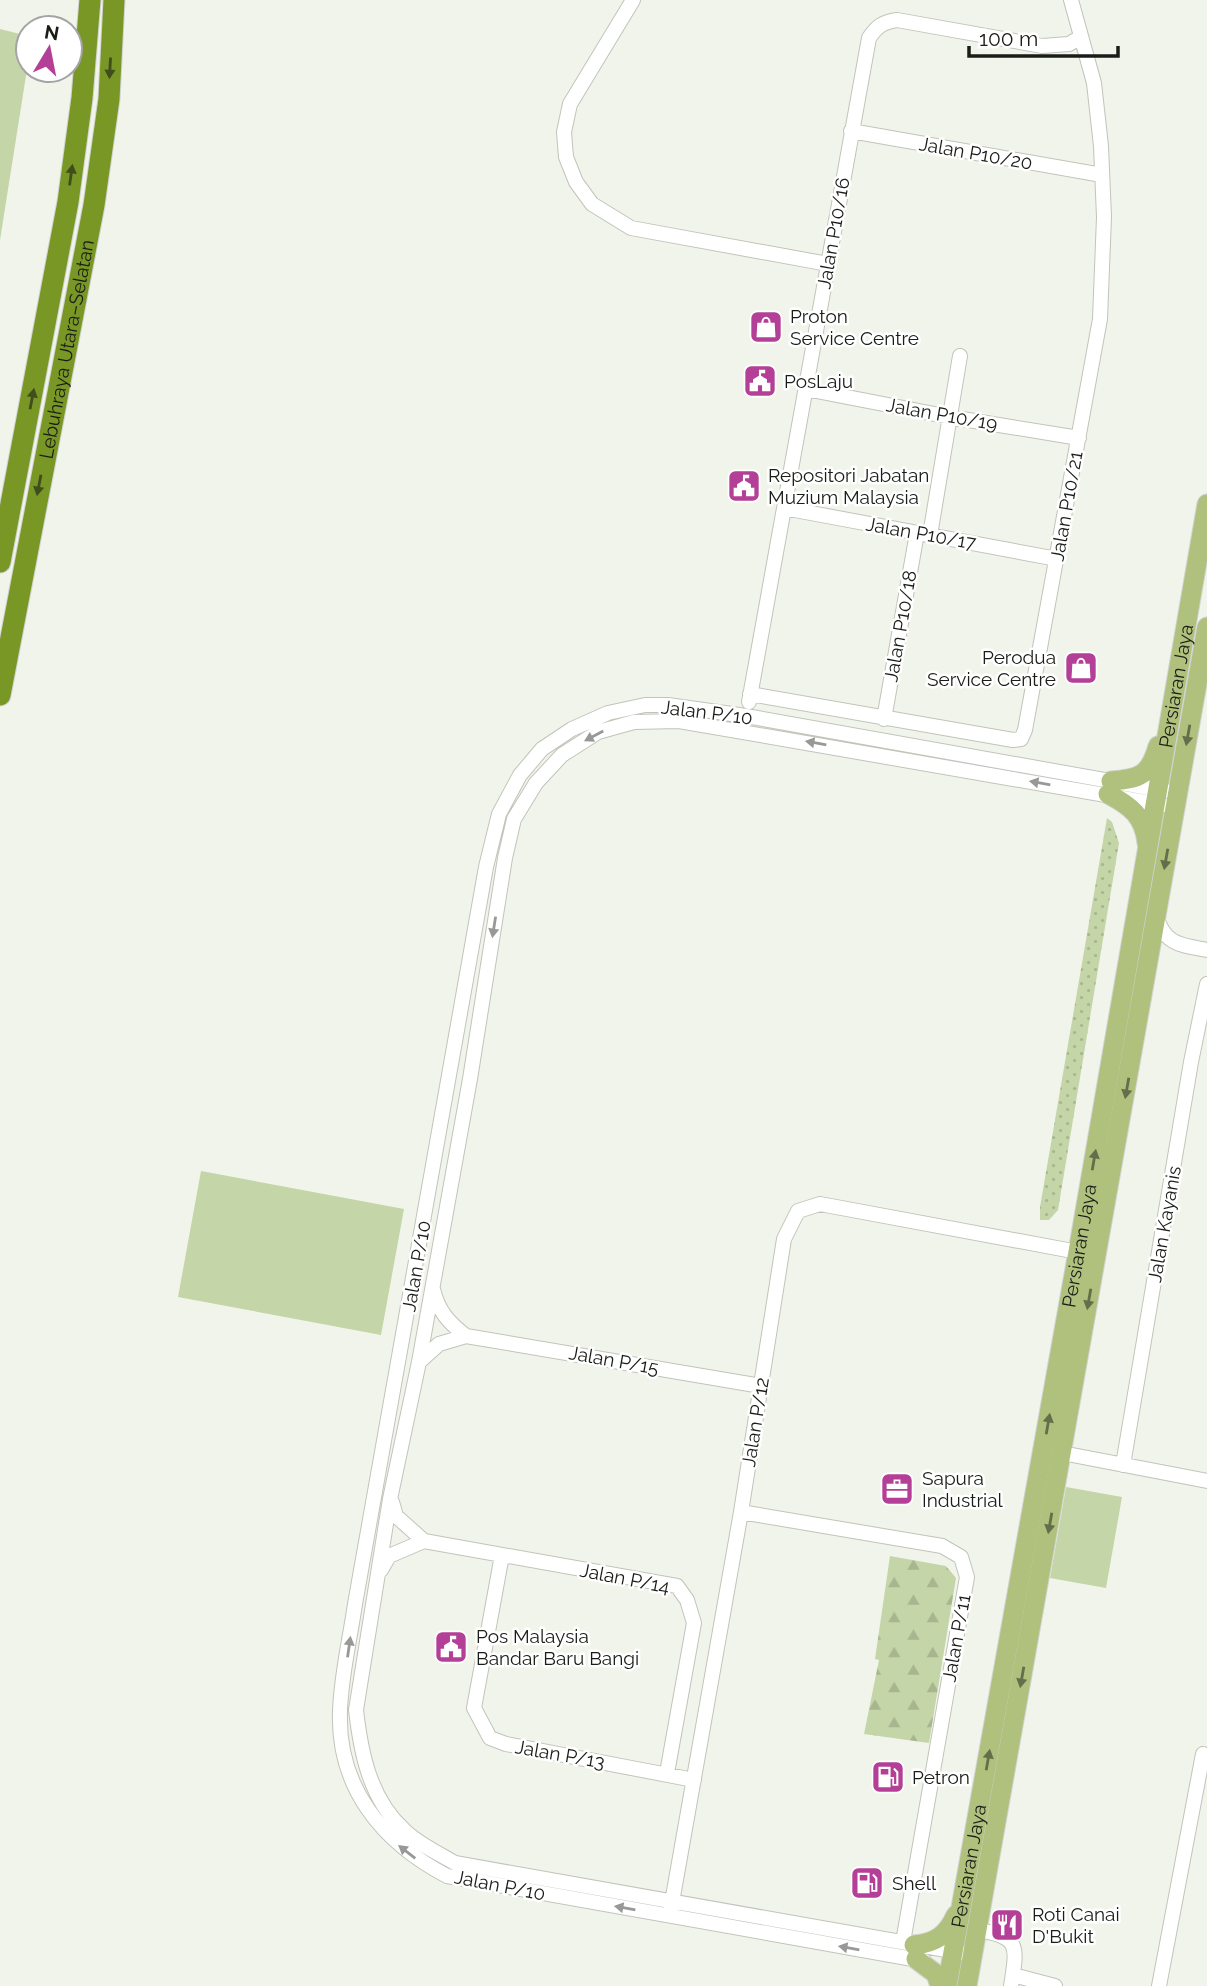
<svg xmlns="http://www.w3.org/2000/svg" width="1207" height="1986" font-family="Raleway,sans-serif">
  <defs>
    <pattern id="grass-dots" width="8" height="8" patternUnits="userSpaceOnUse" patternTransform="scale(1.75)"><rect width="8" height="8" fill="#c4d5a7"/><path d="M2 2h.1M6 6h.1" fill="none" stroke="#a8b68f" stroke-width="1.8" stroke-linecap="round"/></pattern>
    <pattern id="forest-firs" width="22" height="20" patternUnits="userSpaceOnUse" patternTransform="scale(1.75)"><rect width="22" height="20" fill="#c4d5a7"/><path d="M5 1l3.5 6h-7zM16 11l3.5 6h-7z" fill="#a8b68f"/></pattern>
  </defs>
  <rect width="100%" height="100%" fill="#f1f4eb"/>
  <path fill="url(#grass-dots)" d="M1107 818 1112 822 1119 843 1058 1210 1049 1220H1040V1207Z"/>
  <path fill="url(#forest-firs)" d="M890 1556 946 1566 956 1578 929 1743 864 1734 879 1660 875 1659Z"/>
  <path fill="#c4d5a7" d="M0 29 28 36V63L0 240Z
    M201 1171 404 1209 381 1335 178 1297Z
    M1066 1487 1122 1497 1106 1588 1050 1578Z"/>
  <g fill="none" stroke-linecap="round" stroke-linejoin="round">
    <defs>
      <path id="minor" d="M633 0 570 104 564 132 566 157 576 182 592 204 631 228 828 264
        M851 131 1102 175
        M806 389 950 417 1079 438
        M784 508 1057 559
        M930 535 960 356
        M750 694 1013 740 1021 739 1025 730 1100 319 1104 217 1101 146 1094 83 1071 0
        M749 702 869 38C877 26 883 22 897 20L1042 46 1069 44 1081 37
        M884 719 917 533
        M1156 915C1164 945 1181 945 1207 950
        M433 1289C438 1311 449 1323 466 1336
        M419 1362 439 1344 466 1336 761 1386
        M1062 1453 1207 1481
        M1123 1465 1191 1062 1207 984
        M392 1502 396 1516 424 1541 677 1586 687 1600 694 1623 667 1773
        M741 1512 942 1546 961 1557 967 1577 903 1942
        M502 1555 474 1708 490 1738 506 1744 694 1780
        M381 1570 389 1556 424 1541
        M671 1908 741 1512 784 1239 798 1211 820 1204 1078 1252
        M977 1930C1021 1936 1017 1947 1011 1986
        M963 1953 455 1863C438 1853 418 1844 404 1830 370 1799 361 1754 356 1710L390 1499 419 1362 470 1079 505 858 514 819 536 783 562 755 598 732 634 722 679 721 1163 805
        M924 1961 447 1876C382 1842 337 1787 340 1711 341 1676 350 1639 355 1604L486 867 499 814 520 775 542 749 572 729 608 713 645 705H668L746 716 1166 791
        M1013 1975 1055 1986
        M1159 1986 1203 1754"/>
      <g id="major">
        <path d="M1111 781C1140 779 1150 775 1158 746"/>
        <path d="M1108 794C1131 806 1144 816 1147 843"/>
        <path d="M914 1945C936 1943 947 1935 956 1915"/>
        <path d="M916 1959 936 1974 940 1986"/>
        <path id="s1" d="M947 1986 1078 1252 1207 504"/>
        <path d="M967 1986 1207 627"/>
      </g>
      <g id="highway">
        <path d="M0 562 68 202 82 98 90 0"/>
        <path id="s2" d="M0 695 94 205 109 99 114 0"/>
      </g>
    </defs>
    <use href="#minor" stroke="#c1c4bb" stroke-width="16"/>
    <use href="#major" stroke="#d1d2d1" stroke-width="21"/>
    <use href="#highway" stroke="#d1d2d1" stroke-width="23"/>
    <use href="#minor" stroke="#fff" stroke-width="14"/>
    <use href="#major" stroke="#afc17c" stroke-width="19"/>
    <use href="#highway" stroke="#799725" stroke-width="21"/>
  </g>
  <defs><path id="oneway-solid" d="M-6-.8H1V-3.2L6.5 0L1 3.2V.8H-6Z" transform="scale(1.75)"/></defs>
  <g fill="#404d1d">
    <use href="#oneway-solid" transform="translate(110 68) rotate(93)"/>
    <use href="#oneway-solid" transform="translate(71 175) rotate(-82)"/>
    <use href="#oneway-solid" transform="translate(32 399) rotate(-79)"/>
    <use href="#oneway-solid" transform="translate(39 485) rotate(101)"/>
  </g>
  <g fill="#646e4a">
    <use href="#oneway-solid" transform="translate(1188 735) rotate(100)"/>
    <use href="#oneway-solid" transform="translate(1166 859) rotate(100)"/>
    <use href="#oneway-solid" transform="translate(1127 1088) rotate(100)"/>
    <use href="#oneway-solid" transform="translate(1094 1160) rotate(-80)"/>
    <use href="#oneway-solid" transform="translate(1089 1299) rotate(100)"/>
    <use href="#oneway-solid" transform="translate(1048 1424) rotate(-80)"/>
    <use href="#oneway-solid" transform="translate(1050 1523) rotate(100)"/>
    <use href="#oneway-solid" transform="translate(1022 1677) rotate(100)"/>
    <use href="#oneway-solid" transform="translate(988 1760) rotate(-80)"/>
  </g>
  <g fill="#989997">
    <use href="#oneway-solid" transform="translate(594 736) rotate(152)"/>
    <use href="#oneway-solid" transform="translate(816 743) rotate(-170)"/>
    <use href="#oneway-solid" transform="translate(1040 783) rotate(-170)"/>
    <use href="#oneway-solid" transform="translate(494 927) rotate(99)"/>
    <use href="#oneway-solid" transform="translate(349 1647) rotate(-82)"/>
    <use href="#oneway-solid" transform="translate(407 1852) rotate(-142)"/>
    <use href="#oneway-solid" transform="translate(625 1908) rotate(-170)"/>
    <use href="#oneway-solid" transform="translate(849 1948) rotate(-170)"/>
  </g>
  <defs>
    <symbol id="shop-square" viewBox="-11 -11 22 22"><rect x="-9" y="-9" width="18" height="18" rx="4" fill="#b43f96" stroke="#fff"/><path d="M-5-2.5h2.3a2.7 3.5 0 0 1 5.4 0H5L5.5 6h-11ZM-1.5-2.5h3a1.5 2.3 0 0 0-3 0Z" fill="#fff"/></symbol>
    <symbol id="civic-square" viewBox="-11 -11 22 22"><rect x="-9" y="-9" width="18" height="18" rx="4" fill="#b43f96" stroke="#fff"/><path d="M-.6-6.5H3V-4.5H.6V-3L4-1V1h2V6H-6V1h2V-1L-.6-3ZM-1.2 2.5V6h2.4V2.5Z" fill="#fff"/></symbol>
    <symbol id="office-square" viewBox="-11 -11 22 22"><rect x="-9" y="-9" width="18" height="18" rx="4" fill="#b43f96" stroke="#fff"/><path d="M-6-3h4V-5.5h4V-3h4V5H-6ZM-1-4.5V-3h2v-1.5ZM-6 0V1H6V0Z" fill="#fff"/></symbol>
    <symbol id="fuel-square" viewBox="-11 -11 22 22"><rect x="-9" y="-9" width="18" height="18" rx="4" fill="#b43f96" stroke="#fff"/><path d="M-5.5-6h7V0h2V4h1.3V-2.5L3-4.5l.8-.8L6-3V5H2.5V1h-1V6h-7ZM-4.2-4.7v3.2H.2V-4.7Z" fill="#fff"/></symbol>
    <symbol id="restaurant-square" viewBox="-11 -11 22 22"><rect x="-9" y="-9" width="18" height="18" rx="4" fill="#b43f96" stroke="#fff"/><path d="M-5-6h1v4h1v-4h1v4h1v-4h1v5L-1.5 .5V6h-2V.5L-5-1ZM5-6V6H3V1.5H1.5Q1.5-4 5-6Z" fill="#fff"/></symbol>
  </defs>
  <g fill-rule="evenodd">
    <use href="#shop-square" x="747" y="308" width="38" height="38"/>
    <use href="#civic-square" x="741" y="362" width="38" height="38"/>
    <use href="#civic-square" x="725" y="467" width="38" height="38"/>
    <use href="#shop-square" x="1062" y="649" width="38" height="38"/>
    <use href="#office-square" x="878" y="1470" width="38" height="38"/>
    <use href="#civic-square" x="432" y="1628" width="38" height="38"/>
    <use href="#fuel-square" x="869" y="1758" width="38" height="38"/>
    <use href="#fuel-square" x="848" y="1864" width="38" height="38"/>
    <use href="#restaurant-square" x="988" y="1906" width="38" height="38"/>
  </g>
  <g text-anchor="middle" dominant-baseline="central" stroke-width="5" stroke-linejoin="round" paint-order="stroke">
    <g font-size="19" fill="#1a1c18" stroke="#fff">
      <text transform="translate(976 153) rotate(10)">Jalan P10/20</text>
      <text transform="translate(833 233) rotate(-80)">Jalan P10/16</text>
      <text stroke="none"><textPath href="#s2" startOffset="352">Lebuhraya Utara–Selatan</textPath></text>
      <text transform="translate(942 414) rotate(10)">Jalan P10/19</text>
      <text transform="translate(1066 506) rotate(-80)">Jalan P10/21</text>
      <text transform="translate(921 533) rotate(10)">Jalan P10/17</text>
      <text transform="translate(900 626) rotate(-80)">Jalan P10/18</text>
      <text stroke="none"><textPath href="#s1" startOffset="1320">Persiaran Jaya</textPath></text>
      <text transform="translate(707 712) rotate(7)">Jalan P/10</text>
      <text transform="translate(1164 1224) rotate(-80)">Jalan Kayanis</text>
      <text stroke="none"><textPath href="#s1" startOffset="752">Persiaran Jaya</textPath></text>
      <text transform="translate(416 1266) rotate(-80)">Jalan P/10</text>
      <text transform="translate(614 1360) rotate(10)">Jalan P/15</text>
      <text transform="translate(755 1422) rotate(-81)">Jalan P/12</text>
      <text transform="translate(625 1578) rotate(11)">Jalan P/14</text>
      <text transform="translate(956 1638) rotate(-80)">Jalan P/11</text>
      <text transform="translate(560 1754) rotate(10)">Jalan P/13</text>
      <text stroke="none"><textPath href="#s1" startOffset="122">Persiaran Jaya</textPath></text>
      <text transform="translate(500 1885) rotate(11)">Jalan P/10</text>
    </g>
    <g font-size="19" fill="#1a1c18" stroke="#fff" text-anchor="start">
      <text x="790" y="316">Proton<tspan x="790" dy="22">Service Centre</tspan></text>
      <text x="784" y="381">PosLaju</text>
      <text x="768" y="475">Repositori Jabatan<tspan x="768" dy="22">Muzium Malaysia</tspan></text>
      <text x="1056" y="657" text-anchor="end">Perodua<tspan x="1056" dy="22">Service Centre</tspan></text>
      <text x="922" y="1478">Sapura<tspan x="922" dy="22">Industrial</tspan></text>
      <text x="476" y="1636">Pos Malaysia<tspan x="476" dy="22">Bandar Baru Bangi</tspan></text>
      <text x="912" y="1777">Petron</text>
      <text x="892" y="1883">Shell</text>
      <text x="1032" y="1914">Roti Canai<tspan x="1032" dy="22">D'Bukit</tspan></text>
    </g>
  </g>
  <g transform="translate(49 49) rotate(10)"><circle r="33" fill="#ffffff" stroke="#a3a4a3" stroke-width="2"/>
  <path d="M0-5L12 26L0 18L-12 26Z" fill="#b43f96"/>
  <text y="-10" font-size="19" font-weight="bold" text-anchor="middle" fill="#1a1c18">N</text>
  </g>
  <path d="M969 46v10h149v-10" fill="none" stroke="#1a1c18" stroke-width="3.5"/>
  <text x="979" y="46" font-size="21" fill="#1a1c18" stroke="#ffffff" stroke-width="5" paint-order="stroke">100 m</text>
</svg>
